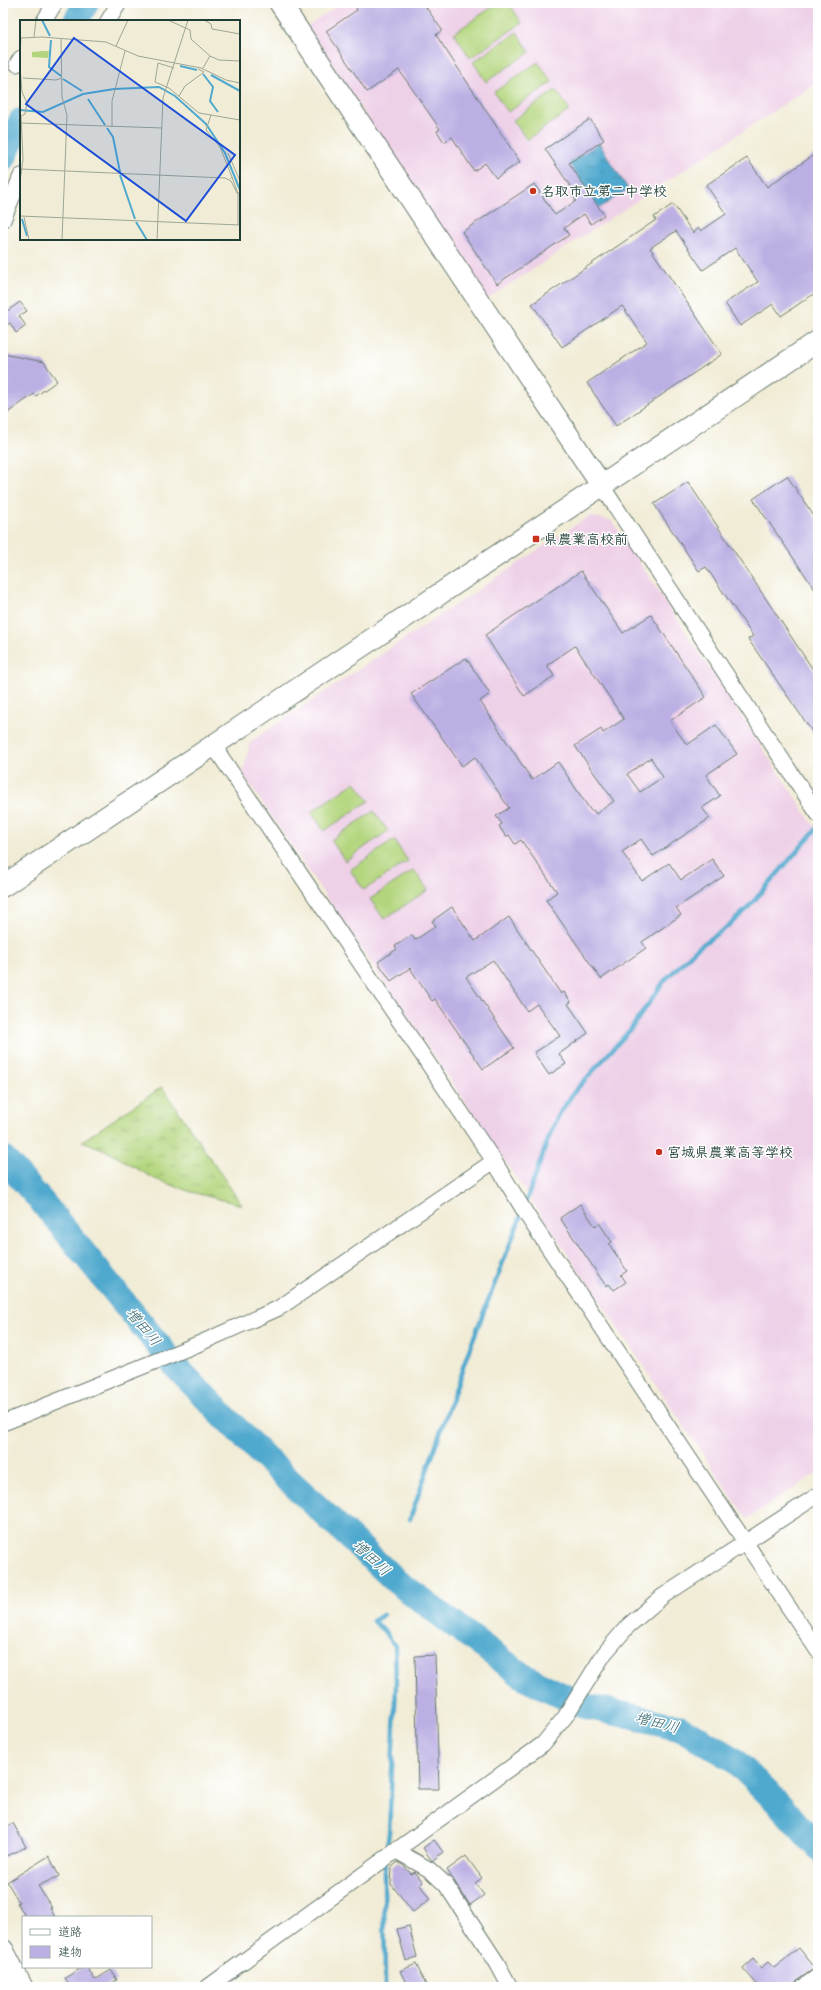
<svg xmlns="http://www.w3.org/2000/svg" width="821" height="1990" font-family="Caveat,'Klee One',sans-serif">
  <defs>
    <pattern id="grass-tufts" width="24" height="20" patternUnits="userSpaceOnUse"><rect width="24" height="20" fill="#b3d57d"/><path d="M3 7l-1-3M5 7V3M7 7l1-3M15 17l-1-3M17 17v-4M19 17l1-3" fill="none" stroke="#91ae67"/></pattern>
    <pattern id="water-ripples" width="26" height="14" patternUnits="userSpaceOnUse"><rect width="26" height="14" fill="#50a9ce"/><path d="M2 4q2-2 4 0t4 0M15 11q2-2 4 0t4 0" fill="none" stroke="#428ba8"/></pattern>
  </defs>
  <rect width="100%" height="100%" fill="#fff"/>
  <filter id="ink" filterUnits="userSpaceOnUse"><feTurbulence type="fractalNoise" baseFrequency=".025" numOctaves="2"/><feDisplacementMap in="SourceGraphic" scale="8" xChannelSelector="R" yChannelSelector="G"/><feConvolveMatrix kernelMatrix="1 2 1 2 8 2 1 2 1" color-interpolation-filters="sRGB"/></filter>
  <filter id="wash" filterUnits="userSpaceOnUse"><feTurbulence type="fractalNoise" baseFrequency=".012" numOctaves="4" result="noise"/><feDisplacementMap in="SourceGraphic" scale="16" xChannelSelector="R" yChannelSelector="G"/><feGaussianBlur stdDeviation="0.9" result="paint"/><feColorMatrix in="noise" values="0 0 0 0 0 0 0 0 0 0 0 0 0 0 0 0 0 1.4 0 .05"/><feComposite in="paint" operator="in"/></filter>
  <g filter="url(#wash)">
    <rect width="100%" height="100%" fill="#f1ecd6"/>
    <path fill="#eed0e7" d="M342 3H818V82L486 300 307 26Z
      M589 516 612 521 818 832V1472L747 1519 243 774 250 742Z"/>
    <path fill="url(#grass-tufts)" stroke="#698958" d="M162 1087 242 1205 191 1192 155 1179 105 1150 82 1141Z"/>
    <path fill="#b3d57d" stroke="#698958" d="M498 3H509L522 23 470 58 454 33Z
      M517 32 530 52 486 82 473 62Z
      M538 62 552 82 508 112 494 92Z
      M556 90 570 110 527 140 513 120Z
      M355 782 369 801 324 831 311 812Z
      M374 811 388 831 345 861 331 840Z
      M394 840 408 861 364 890 350 870Z
      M414 870 428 890 384 919 370 899Z"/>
    <path fill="url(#water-ripples)" stroke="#387381" d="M599 143 628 189 598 209 568 164Z"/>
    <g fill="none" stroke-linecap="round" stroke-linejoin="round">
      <path stroke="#50a9ce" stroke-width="4.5" d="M525 1204 552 1129 561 1111 574 1092 630 1030 665 980 696 949 727 927 746 910 818 827
        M410 1519 469 1350 522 1213
        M383 1615 373 1621 386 1633 395 1646 396 1685 389 1833 386 1854
        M385 1863 384 1872 385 1987"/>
      <path stroke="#50a9ce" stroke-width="26" d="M76 21 86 3
        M3 159 21 121
        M3 1158 43 1203 177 1368 261 1454 397 1582 523 1676 581 1705 679 1727 732 1758 781 1806 818 1848"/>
    </g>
    <g id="blocks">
      <path fill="#bbafe3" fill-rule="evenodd" d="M363 3H423L442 30 436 35 520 162 496 178 485 163 474 171 452 137 444 142 437 131 440 129 399 70 367 92 326 31 357 10 356 8Z
        M590 119 604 140 569 163 604 215 591 224 584 214 564 228 569 235 497 284 462 232 534 184 555 215 576 201 572 195 575 193 545 149Z
        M818 152V291L781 316 773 304 740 326 725 303 758 282 735 248 703 270 676 231 650 248 722 354 616 426 587 383 647 342 623 307 622 306 562 347 532 304 656 220 654 217 673 204 693 233 699 228 701 231 726 214 706 185 747 158 767 187Z
        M20 302 27 311 19 316 26 326 16 333 10 323 3 328V314Z
        M3 354 44 362 57 381 36 396 34 394 3 416Z
        M787 476 818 522V594L753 499Z
        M688 482 818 677V740L748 639 753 636 706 567 699 571 654 504Z
        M581 571 623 633 651 615 706 697 670 721 687 745 716 725 737 754 706 775 720 796 702 808 710 818 653 856 641 839 622 852 642 881 669 863 681 880 712 859 724 876 676 908 681 915 642 942 646 948 601 979 546 900 557 892 521 840 515 844 509 835 506 837 499 826 502 824 496 816 509 808 475 757 462 766 411 694 466 658 490 694 480 701 532 780 558 762 591 811 593 810 596 814 614 801 575 746 601 729 603 733 624 719 575 646 547 665 554 676 524 696 485 635ZM651 758 663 777 640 792 627 774Z
        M452 907 475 941 509 917 561 994 564 992 571 1002 568 1004 588 1033 559 1054 566 1064 549 1075 534 1053 560 1036 537 1004 527 1011 493 960 466 977 514 1048 483 1069 435 999 432 1001 410 968 391 981 378 962 397 949 395 946 412 935 415 940 436 926 432 921Z
        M580 1204 595 1226 599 1223 612 1242 609 1244 627 1271 621 1275 626 1282 614 1290 609 1284 606 1286 560 1218Z
        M435 1655 439 1789H418L415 1656Z
        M13 1823 26 1847 3 1858V1828Z
        M434 1840 443 1852 432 1861 423 1848Z
        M49 1856 59 1876 38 1886 52 1908H50L55 1917H26L17 1903 19 1902 7 1882Z
        M466 1856 482 1878 475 1883 484 1895 470 1905 447 1870Z
        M398 1862 404 1866 411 1874 415 1872 423 1882 420 1885 430 1899 413 1912 391 1884 392 1867Z
        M409 1926 417 1957 406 1961 397 1929Z
        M799 1948 815 1968 798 1980 794 1987H759L743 1968 753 1959 761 1968 768 1962 774 1968Z
        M416 1964 427 1987H408L400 1971Z
        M83 1967H87L95 1980 111 1970 117 1980 106 1987H71L65 1978Z"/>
    </g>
  </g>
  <g filter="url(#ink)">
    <use href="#blocks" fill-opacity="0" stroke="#687a6d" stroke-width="1"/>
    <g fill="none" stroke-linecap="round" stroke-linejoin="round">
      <defs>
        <path id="street" d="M44 21 55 3
          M108 21 119 3
          M17 64 21 58
          M3 220 21 176
          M602 486 818 814
          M213 745 494 1161 528 1217 818 1651
          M3 1423 198 1344 279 1308 494 1161
          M395 1850 430 1870 446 1885 497 1963 510 1987
          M208 1987 543 1744 565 1717 604 1654 628 1626 663 1596 818 1495
          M803 1987 818 1976"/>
        <path id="secondary" d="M280 3 602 486
          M3 886 818 341
          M3 1950 22 1987"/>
      </defs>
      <use href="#street" stroke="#687a6d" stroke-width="17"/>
      <use href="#secondary" stroke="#687a6d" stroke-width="23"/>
      <use href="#street" stroke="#fff" stroke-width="15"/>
      <use href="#secondary" stroke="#fff" stroke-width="21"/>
    </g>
  </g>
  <g fill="#c8321e" stroke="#fff" stroke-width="1.5">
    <circle cx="533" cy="191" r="4"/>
    <rect x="532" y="535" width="8" height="8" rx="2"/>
    <circle cx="659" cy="1152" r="4"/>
  </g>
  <g text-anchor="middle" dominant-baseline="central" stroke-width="3" stroke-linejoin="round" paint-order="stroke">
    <g font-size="14" font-weight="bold" fill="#1f3d34" stroke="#fff" text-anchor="start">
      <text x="541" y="191">名取市立第二中学校</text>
      <text x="544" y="539">県農業高校前</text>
      <text x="667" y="1152">宮城県農業高等学校</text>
    </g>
    <g font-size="15" font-style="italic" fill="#30636a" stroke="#fff">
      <text transform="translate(143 1327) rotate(50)">増田川</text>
      <text transform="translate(371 1558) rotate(43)">増田川</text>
      <text transform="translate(657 1723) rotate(15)">増田川</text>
    </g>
  </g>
  <g transform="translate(20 20)">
    <rect width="220" height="220" fill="#f1ecd6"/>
    <path d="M23 31H29L28 38 12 37V32Z" fill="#b3d57d"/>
    <path fill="none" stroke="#50a9ce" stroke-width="2" d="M22 0 30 16M31 20 29 47 41 56M160 46 177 50M183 54 193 67 190 81 198 92M191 55 220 71M43 59 62 71M68 79 85 105M0 90 23 92 63 74 94 69 139 67 155 76 186 104 205 133 220 170M87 108 93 117 100 152M100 155 115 199M2 199 7 216M116 202 127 220"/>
    <path fill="none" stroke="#9da695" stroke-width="1" d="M148 0 170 10 171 19 190 36 199 40 220 41M184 0 191 4 192 9 220 14M14 17 16 0M0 18 22 17 86 22 118 36 181 48 206 60 220 63M41 18 42 77 47 95 42 220M96 26 108 0M0 32 1 18M0 46 2 72 7 83 5 94 1 96 3 139 0 162M154 48 138 43 135 62 149 68 179 93 220 100M183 48 190 36M3 58 36 60 42 58M159 76 165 66 184 52 178 49M191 95 186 110 200 127 212 157 210 159M0 103 142 108M92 107V81L105 31M208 133 220 161M0 149 205 158 211 161 217 173H220M212 157 218 174V205M0 196 220 205M4 197 9 220M137 220 143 78 168 0"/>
    <path fill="#1d4ed8" fill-opacity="0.15" stroke="#1d4ed8" stroke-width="2" d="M54 18 215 135 166 201 6 84Z"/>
    <rect width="220" height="220" fill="none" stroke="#1f3d34" stroke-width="2"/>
  </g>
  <rect width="821" height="1990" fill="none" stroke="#fff" stroke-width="16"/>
  <rect x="22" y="1916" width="130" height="52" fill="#ffffff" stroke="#a5b1ae"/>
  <rect x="30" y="1929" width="20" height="6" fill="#ffffff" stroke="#a5b1ae"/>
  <text x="58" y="1936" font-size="12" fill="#1f3d34">道路</text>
  <rect x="30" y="1946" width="20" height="12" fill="#bbafe3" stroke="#a5b1ae"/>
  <text x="58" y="1956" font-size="12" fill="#1f3d34">建物</text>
</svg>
